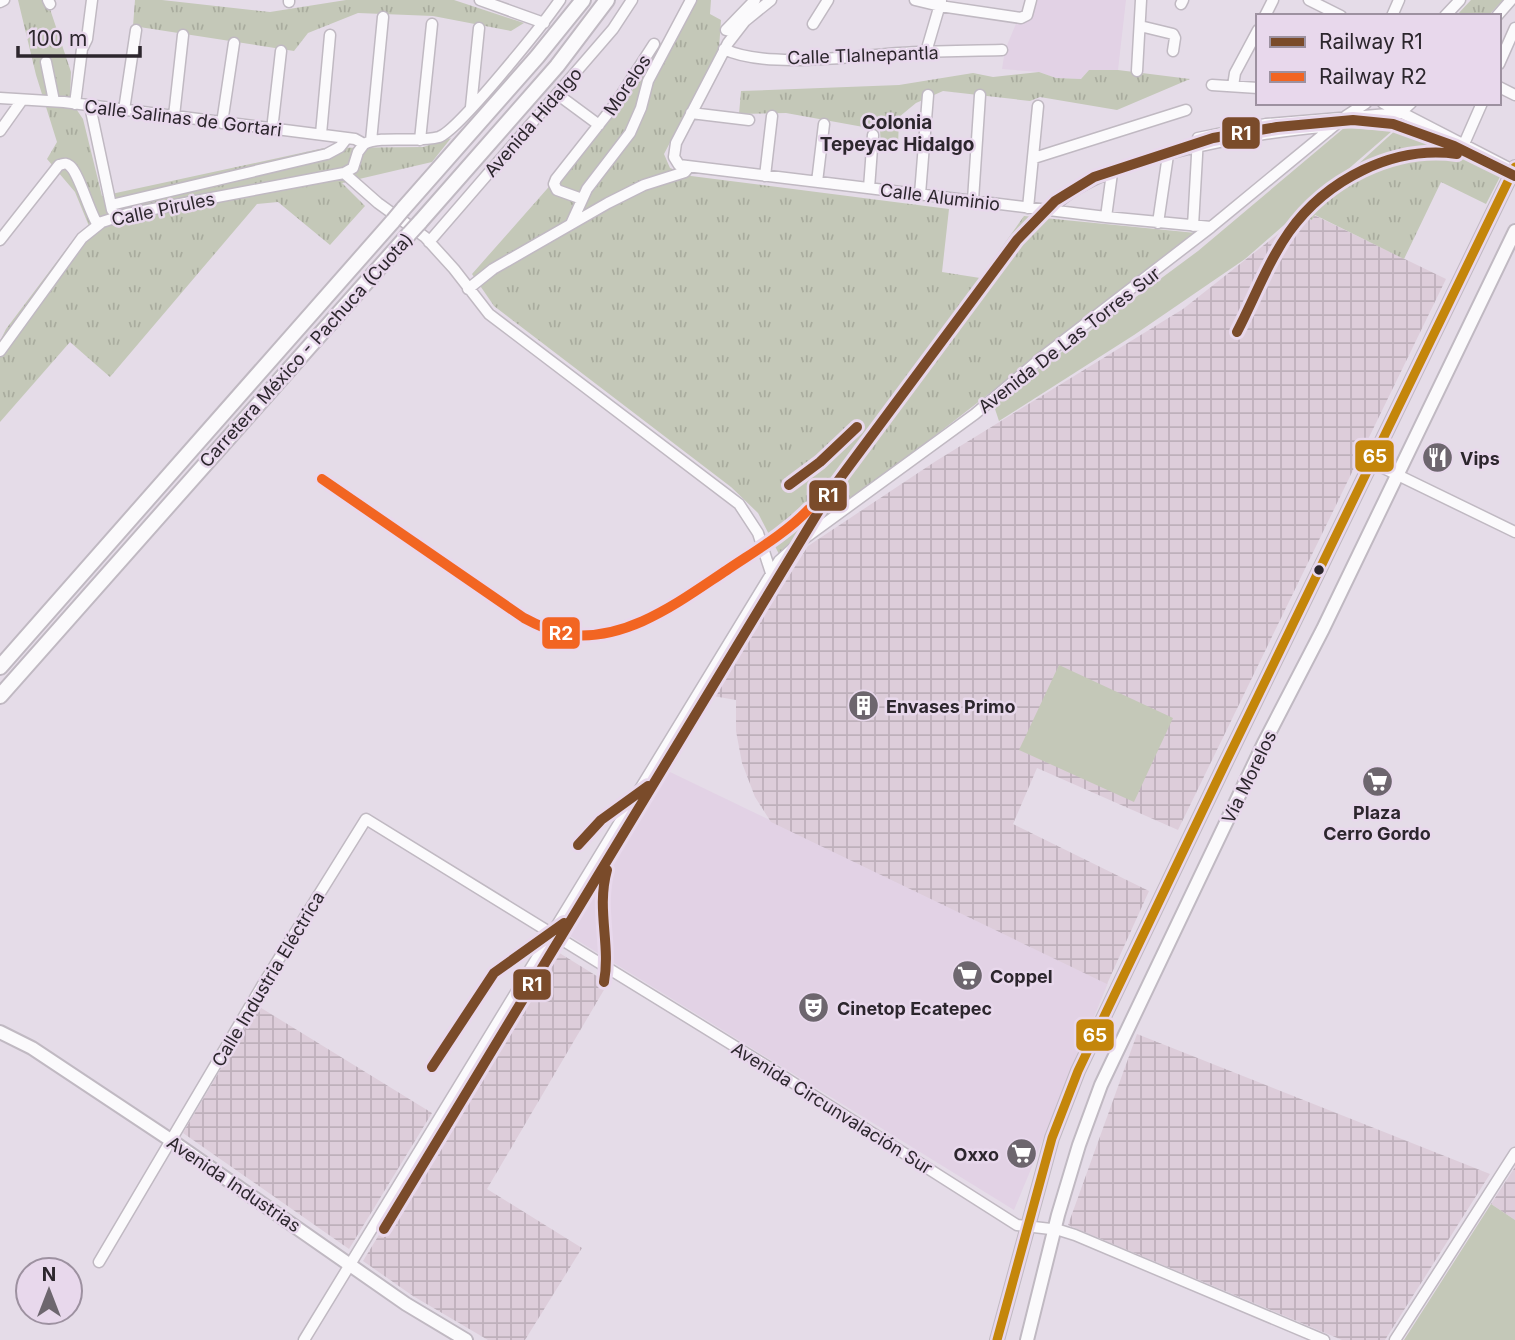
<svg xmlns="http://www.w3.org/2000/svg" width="1515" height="1340" font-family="Inter,sans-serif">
  <defs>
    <pattern id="industrial-grid" width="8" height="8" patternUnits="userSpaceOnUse" patternTransform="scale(1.75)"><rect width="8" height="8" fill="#ddcdda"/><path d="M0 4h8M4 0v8" fill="none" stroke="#beb0bb"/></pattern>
    <pattern id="grass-tufts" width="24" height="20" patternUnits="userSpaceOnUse" patternTransform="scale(1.75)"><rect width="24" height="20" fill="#c4c8b8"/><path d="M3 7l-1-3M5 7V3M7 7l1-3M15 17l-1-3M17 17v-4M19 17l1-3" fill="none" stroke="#a9ac9e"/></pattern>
  </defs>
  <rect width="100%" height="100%" fill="#e5dce8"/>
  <path fill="#e2d2e5" d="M1026 0H1126L1118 70H1089L1081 79 1056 78 1039 72 1002 69 1005 50Z
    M668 771 1108 983 1014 1210 567 934Z"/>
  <path fill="url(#industrial-grid)" d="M1302 215 1312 220 1314 215 1446 279 1178 830 1037 768 1013 824 1149 891 1107 984 771 822 755 797 742 763 736 731V700L713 696 808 546 936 461 1183 309Z
    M553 949 608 983 487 1189 582 1248 525 1340H488L413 1296 363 1261Z
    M258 1006 432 1113 349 1249 183 1133Z
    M1137 1034 1490 1174 1385 1340H1342L1068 1225Z
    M1515 1167V1220L1491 1204Z"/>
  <path fill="url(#grass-tufts)" d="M18 0H47L71 72 70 100 83 119 102 196 324 148 423 147 451 138 432 162 342 183 365 206 330 245 278 202 257 204 110 377 70 342 0 422V341L6 329 70 244 89 226 75 192 47 159 57 142 36 75Z
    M135 0H162L270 12 346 0H454L524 23 511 31 433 16 358 13 308 33 294 51 133 26Z
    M689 0H711L710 14 721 20 719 49 664 154 670 168 691 176 949 209 942 272 980 278 1024 216 1196 233 780 556 758 513 731 487 494 306 472 274 628 97Z
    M1471 0H1503L1488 16H1456Z
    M1089 70H1118L1190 79 1117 110 1040 97 1030 101 943 91 916 103 899 117 898 147 881 145 880 130 786 113 739 114 741 91 899 85 973 73 993 77 1039 72 1056 78 1081 79Z
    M1398 128 1458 146 1501 175 1486 204 1441 182 1404 259 1315 215 1312 220 1302 215Z"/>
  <path fill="#c4c8b8" d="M1344 128 1392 131 1245 259 1134 335 999 421 993 403 1198 251Z
    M1059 665 1173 718 1134 802 1019 750Z
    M1491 1204 1515 1220V1340H1404Z"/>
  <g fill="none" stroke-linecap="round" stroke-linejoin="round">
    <defs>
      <path id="minor" d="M48 0 50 4
        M480 0 544 23
        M771 0 745 21 728 43 676 143 674 157 679 165 1106 217 1211 227
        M915 0 940 6 1021 18 1027 15 1031 0
        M1309 0 1341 16
        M0 2 4 0
        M289 2V0
        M1181 4 1183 0
        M1265 16 1273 0
        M1392 16 1399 0
        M1445 16 1460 0
        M1497 16 1511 0
        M813 24 828 0
        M738 25 730 31 726 30 755 0
        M1140 26 1173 34 1175 38 1173 51
        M724 49C764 69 855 56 900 53 934 51 968 51 1002 50
        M926 52 941 1
        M46 62 54 101
        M1499 64 1515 28
        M1137 71 1141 0
        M1212 85 1258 88
        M1233 86 1235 73 1258 30
        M1499 87 1515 95
        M557 94 599 125
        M0 98 64 102 355 139 364 144
        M1383 103 1515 171
        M75 104 82 49 87 39 92 0
        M90 106 112 210
        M471 107 479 28
        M124 110 136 30
        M691 113 749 120
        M1400 113 1411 103
        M174 116 183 35
        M222 123 234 43
        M272 130 281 51
        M0 131 22 100
        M321 134 330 35
        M420 140 432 24
        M371 141 383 17
        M364 144C381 135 417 143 439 137 459 130 544 23 560 0
        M1464 144 1482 103
        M1034 158 1186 110
        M344 173 378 203 425 237 454 269 489 314 739 504 758 533 771 573
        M765 176 772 116
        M817 182 824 124
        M869 188 873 135
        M920 194 928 95
        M582 199 557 190 554 184 556 179 616 103 654 44
        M973 200 980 95
        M111 205 327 154 340 147 347 138
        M1028 208 1038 106
        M1051 210C1094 159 1258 132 1324 127L1328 131
        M1106 217 1112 173
        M1158 223 1168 155
        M571 224 587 189 630 133 641 108 648 81 691 0
        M1193 226 1198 138 1266 124 1400 113
        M0 240 59 165C64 164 65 162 70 166 79 173 90 214 98 225
        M429 242 613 29 632 0
        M468 289 493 269 608 203 644 185 685 172 689 167
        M0 351 82 238 102 222 127 214 344 173 353 168 358 152 364 144
        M1371 462 1515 532
        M99 1262 262 986 366 819 770 1068 1017 1225 1059 1230 1075 1235 1324 1340
        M304 1340 779 561 801 541 975 414 1041 358 1211 227 1346 116 1366 103
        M1395 1340 1515 1153"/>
      <path id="major" d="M0 1032 32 1048 172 1141 406 1304 466 1340
        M997 1340 1052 1138 1078 1071 1224 766 1515 167
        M1027 1340 1058 1215 1079 1145 1101 1085 1264 743 1323 629 1515 231"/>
      <path id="highway" d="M403 209 537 57 583 0
        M420 222 557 66 607 0
        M0 667 393 221
        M0 696 409 234"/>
    </defs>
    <use href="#minor" stroke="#c0b9c2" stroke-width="13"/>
    <use href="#major" stroke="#c0b9c2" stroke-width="16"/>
    <use href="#highway" stroke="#c0b9c2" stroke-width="18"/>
    <use href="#minor" stroke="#fbfafc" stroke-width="10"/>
    <use href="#major" stroke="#fbfafc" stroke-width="12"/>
    <use href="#highway" stroke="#fbfafc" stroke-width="14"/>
    <defs>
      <path id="highway-bridge" d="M393 221 403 209
        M409 234 420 222"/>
    </defs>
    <use href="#highway-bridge" stroke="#c0b9c2" stroke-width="18" stroke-linecap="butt"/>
    <use href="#highway-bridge" stroke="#fbfafc" stroke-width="14"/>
    <defs>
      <path id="bus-1" d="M997 1340 1052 1138 1078 1071 1224 766 1515 167"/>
    </defs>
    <use href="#bus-1" stroke="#e8d8ec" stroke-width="14"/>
    <use href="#bus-1" stroke="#c4860b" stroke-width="9"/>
    <defs>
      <path id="rail-1" d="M1237 332C1254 299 1268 262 1289 232 1326 180 1393 145 1457 154
        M789 485 820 462 857 427
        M578 845 601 820 648 786
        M604 982C611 944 596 910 607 870
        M432 1067 494 973 564 923
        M384 1229 832 489 1017 240 1055 201 1094 177 1213 138 1277 127 1353 120 1393 124 1454 146 1515 176"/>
      <path id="rail-2" d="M322 479 524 618C537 625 550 631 564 634 625 644 680 601 727 570 755 551 785 534 809 509"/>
    </defs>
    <use href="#rail-1" stroke="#e8d8ec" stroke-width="16"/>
    <use href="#rail-2" stroke="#e8d8ec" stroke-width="16"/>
    <use href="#rail-1" stroke="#7a4b2a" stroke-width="10"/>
    <use href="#rail-2" stroke="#f26522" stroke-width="10"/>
  </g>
  <defs>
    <symbol id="restaurant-disc" viewBox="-11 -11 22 22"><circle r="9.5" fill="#6d666e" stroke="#e8d8ec"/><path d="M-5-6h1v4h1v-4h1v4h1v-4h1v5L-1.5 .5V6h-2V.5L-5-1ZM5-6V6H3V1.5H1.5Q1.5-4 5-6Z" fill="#fff"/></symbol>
    <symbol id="building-disc" viewBox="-11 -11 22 22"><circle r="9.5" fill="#6d666e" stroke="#e8d8ec"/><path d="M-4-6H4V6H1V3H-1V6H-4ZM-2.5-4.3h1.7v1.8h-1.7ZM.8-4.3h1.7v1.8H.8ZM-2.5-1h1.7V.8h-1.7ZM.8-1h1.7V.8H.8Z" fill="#fff"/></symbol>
    <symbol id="supermarket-disc" viewBox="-11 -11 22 22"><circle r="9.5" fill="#6d666e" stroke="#e8d8ec"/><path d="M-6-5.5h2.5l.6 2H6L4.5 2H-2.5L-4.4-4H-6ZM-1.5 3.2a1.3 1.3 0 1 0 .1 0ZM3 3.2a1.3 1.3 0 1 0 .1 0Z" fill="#fff"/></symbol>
    <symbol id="theatre-disc" viewBox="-11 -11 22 22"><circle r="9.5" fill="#6d666e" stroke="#e8d8ec"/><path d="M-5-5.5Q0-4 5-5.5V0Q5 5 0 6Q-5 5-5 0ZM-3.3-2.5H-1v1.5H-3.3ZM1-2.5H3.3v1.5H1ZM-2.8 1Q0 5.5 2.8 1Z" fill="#fff"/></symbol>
  </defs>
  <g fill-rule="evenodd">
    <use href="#restaurant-disc" x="1420" y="440" width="35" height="35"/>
    <use href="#building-disc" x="846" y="688" width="35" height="35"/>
    <use href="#supermarket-disc" x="1360" y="764" width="35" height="35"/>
    <use href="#supermarket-disc" x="950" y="958" width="35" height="35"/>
    <use href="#theatre-disc" x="796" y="990" width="35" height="35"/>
    <use href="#supermarket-disc" x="1004" y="1136" width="35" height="35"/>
  </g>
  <circle fill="#2c262d" stroke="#e8d8ec" stroke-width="2.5" cx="1319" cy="570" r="6"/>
  <g text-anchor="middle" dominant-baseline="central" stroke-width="5" stroke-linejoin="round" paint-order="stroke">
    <g font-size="18" fill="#2c262d" stroke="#e8d8ec">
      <text transform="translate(863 55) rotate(-2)">Calle Tlalnepantla</text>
      <text transform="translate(627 85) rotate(-56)">Morelos</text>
      <text transform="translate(183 118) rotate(7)">Calle Salinas de Gortari</text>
      <text transform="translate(533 122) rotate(-49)">Avenida Hidalgo</text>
      <text transform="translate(940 197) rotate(7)">Calle Aluminio</text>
      <text transform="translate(163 209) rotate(-12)">Calle Pirules</text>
      <text transform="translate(1069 340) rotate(-38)">Avenida De Las Torres Sur</text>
      <text transform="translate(306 350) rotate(-48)">Carretera México - Pachuca (Cuota)</text>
      <text transform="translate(1249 777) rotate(-64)">Vía Morelos</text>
      <text transform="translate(268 979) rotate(-59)">Calle Industria Eléctrica</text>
      <text transform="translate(832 1108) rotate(32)">Avenida Circunvalación Sur</text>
      <text transform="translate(234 1184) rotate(34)">Avenida Industrias</text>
    </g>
    <g font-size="18" font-weight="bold" fill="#2c262d" stroke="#e8d8ec" text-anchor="start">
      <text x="1460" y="458">Vips</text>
      <text x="886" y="706">Envases Primo</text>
      <text x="1377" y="812" text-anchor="middle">Plaza<tspan x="1377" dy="21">Cerro Gordo</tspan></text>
      <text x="990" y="976">Coppel</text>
      <text x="837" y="1008">Cinetop Ecatepec</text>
      <text x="999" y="1154" text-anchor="end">Oxxo</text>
    </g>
    <g font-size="19" font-weight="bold" fill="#2c262d" stroke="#e8d8ec">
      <text x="897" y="122">Colonia<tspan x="897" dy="22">Tepeyac Hidalgo</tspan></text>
    </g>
  </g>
  <g stroke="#e8d8ec" stroke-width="2.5">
    <rect x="1221" y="116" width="40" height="34" rx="7" fill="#7a4b2a"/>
    <rect x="1354" y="439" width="41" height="34" rx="7" fill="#c4860b"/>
    <rect x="808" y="479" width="40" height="33" rx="7" fill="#7a4b2a"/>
    <rect x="541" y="616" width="40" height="34" rx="7" fill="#f26522"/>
    <rect x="512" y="968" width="40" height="33" rx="7" fill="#7a4b2a"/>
    <rect x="1075" y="1018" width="40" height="34" rx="7" fill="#c4860b"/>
  </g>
  <g font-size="19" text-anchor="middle" font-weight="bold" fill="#fff">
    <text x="1241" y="140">R1</text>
    <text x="1375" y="463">65</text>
    <text x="828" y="502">R1</text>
    <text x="561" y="640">R2</text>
    <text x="532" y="991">R1</text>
    <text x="1095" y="1042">65</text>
  </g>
  <rect x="1256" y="14" width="245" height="91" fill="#e8d8ec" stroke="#9d91a0" stroke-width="2"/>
  <rect x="1270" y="37" width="35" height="10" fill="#7a4b2a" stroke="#9d91a0" stroke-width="2"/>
  <text x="1319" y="49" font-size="21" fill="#2c262d">Railway R1</text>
  <rect x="1270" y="72" width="35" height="10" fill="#f26522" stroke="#9d91a0" stroke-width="2"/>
  <text x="1319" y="84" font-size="21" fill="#2c262d">Railway R2</text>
  <g transform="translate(49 1291)"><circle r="33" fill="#e8d8ec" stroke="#9d91a0" stroke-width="2"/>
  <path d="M0-5L12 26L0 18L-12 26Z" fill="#6d666e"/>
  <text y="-10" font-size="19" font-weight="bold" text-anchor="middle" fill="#2c262d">N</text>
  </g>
  <path d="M18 46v10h122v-10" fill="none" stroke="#2c262d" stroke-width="3.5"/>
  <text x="28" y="46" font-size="21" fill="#2c262d" stroke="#e8d8ec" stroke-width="5" paint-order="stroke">100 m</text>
</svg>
